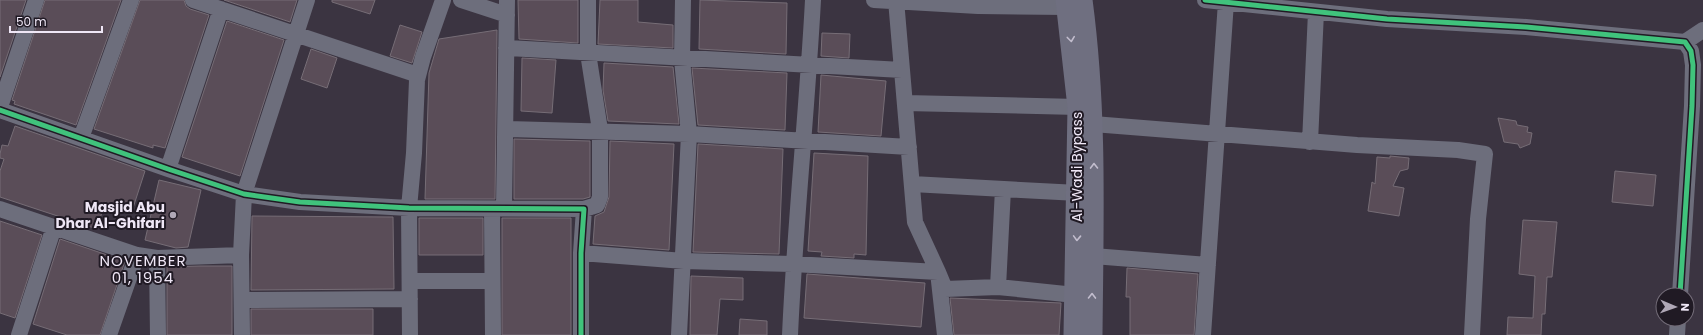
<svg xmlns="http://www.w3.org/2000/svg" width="1703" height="335" font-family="Poppins,sans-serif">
  <rect width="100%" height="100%" fill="#3b3441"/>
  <path fill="#5a4d58" stroke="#766d76" d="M0 0H26L0 77Z
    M45 0H121L76 125 14 104 15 101 12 100Z
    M140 0H184L186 6 190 9 209 15 165 148 153 145V148L94 129Z
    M224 0H297L290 22Z
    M332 0H375L370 14 332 2Z
    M518 0H578V43L519 39Z
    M600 0H638V22L673 25V48L598 44Z
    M700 0 787 3 786 54 699 49Z
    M227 21 284 40 240 176 182 157Z
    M400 25 422 32 412 63 390 56Z
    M497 30 495 199H425L429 73 439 39Z
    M822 33 850 34 849 58 821 56Z
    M311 49 337 58 327 88 301 79Z
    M522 58 556 60 552 113 521 111Z
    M604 63 673 67 679 124 608 121 603 90Z
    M692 68 787 73 785 130 698 125Z
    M821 75 886 81 881 136 818 132Z
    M1498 118 1516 121 1517 125 1528 127 1527 132 1532 133 1530 144 1520 148 1518 144 1504 142Z
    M15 126 145 171 132 211 105 202 97 229 0 197V171L4 159 0 158V154L2 145 8 146Z
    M514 139 590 141V197L583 199H514Z
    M610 141 674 144 669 250 593 244 595 216 604 212 609 197Z
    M698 144 783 149 779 254 693 252Z
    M814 153 868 156 866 255 854 254V258L821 256 822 252 808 251Z
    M1390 156 1409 158 1408 169 1400 171 1393 186 1404 188 1399 216 1368 211 1372 182 1375 184 1377 157 1390 158Z
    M1615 171 1656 175 1653 206 1612 202Z
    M159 180 201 190 188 247 176 248 145 240Z
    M252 216 393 217 394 289 251 290Z
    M419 218H483V255H419Z
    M502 218H571V335H502Z
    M1523 220 1557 222 1552 277H1547L1545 314H1542L1541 335H1507L1508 317 1533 318 1535 276 1519 274Z
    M0 221 42 235 15 318 0 313Z
    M60 239 125 261 100 335H67L33 324Z
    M200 266H232V335H167V267Z
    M1127 268 1198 274 1194 335H1130V297H1126Z
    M807 274 925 283 921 327 804 318Z
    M691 276 743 278V300L720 299 717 335H690Z
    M950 298 1061 303 1059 335H954Z
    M251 309H373V335H251Z
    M740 319 767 321V335H739Z"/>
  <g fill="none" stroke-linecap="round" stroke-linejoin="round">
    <path stroke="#6d6e7c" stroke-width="16" d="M193 0 418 75
      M461 0 507 15
      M874 0 978 6 1067 7
      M896 0 915 222 938 272 945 335
      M1205 0 1387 19 1526 27 1685 42 1691 51 1693 65 1692 106 1680 295
      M1685 42 1703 30
      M506 48 902 70
      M905 103 1078 107
      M0 107 36 0
      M0 110 168 169 244 194 300 202 409 208 584 209 581 253V335
      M1093 124 1357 145 1458 150 1485 154 1478 219 1472 335
      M506 129 689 134 909 147
      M81 138 131 0
      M1310 142 1316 12
      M168 169 221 9
      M912 184 1078 193
      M504 208 507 0
      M0 209 137 255 157 258 241 255 244 194 307 0
      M492 209 493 335
      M584 209 597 205 600 197V130L588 53V0
      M581 253 684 261 793 264 938 272 945 289 998 287 1075 295
      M241 255 242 335
      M1093 256 1208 265
      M157 258 158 335
      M411 281H492
      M998 287 1003 189
      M242 300 410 299
      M19 335 54 227
      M109 335 137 255
      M410 335 409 208 414 153 417 80 423 57 443 0
      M679 335 689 134 682 59 683 0
      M790 335C795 223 807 112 813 0
      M1203 335 1226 2
      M1677 335 1678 319"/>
    <path stroke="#6f6f80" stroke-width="21" d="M1066 0 1078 107 1074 335
      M1082 0C1097 112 1093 222 1092 335"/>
    <defs>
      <path id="cycleway" d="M1205 0 1387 19 1526 27 1685 42 1691 51 1693 65 1692 106 1680 295
        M0 110 168 169 244 194 300 202 409 208 584 209 581 253V335"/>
    </defs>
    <use href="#cycleway" stroke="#201a24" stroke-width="8"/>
    <use href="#cycleway" stroke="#40c37c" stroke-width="5"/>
  </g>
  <defs><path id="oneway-chevron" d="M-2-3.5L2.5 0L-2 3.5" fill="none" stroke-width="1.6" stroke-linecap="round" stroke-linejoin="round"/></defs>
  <g stroke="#c2bdcd">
    <use href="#oneway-chevron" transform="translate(1071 39) rotate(83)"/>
    <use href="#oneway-chevron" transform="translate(1094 166) rotate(-91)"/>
    <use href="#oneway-chevron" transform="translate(1077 238) rotate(92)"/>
    <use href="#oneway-chevron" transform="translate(1092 296) rotate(-89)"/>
  </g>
  <circle fill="#b0a8b7" stroke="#201a24" stroke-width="1.5" cx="173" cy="215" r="4"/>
  <g text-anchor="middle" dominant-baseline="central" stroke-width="4" stroke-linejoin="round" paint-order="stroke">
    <g font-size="14" fill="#efe7f6" stroke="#201a24">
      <text transform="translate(1077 167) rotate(-90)">Al-Wadi Bypass</text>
    </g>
    <g font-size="14" font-weight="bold" fill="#efe7f6" stroke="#201a24" text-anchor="end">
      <text x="165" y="207">Masjid Abu<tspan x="165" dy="16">Dhar Al-Ghifari</tspan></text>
    </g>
    <g font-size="15" letter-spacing="1" fill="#efe7f6" stroke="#201a24">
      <text x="143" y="260">NOVEMBER<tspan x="143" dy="17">01, 1954</tspan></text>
    </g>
  </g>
  <g transform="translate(1675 307) rotate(92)"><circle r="19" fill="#201a24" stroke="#736c78"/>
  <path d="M0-3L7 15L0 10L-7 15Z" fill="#b0a8b7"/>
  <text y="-6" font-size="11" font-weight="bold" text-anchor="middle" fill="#efe7f6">N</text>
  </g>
  <path d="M10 26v6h92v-6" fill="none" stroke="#efe7f6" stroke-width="2"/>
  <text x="16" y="26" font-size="12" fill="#efe7f6" stroke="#201a24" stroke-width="3" paint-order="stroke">50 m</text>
</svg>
